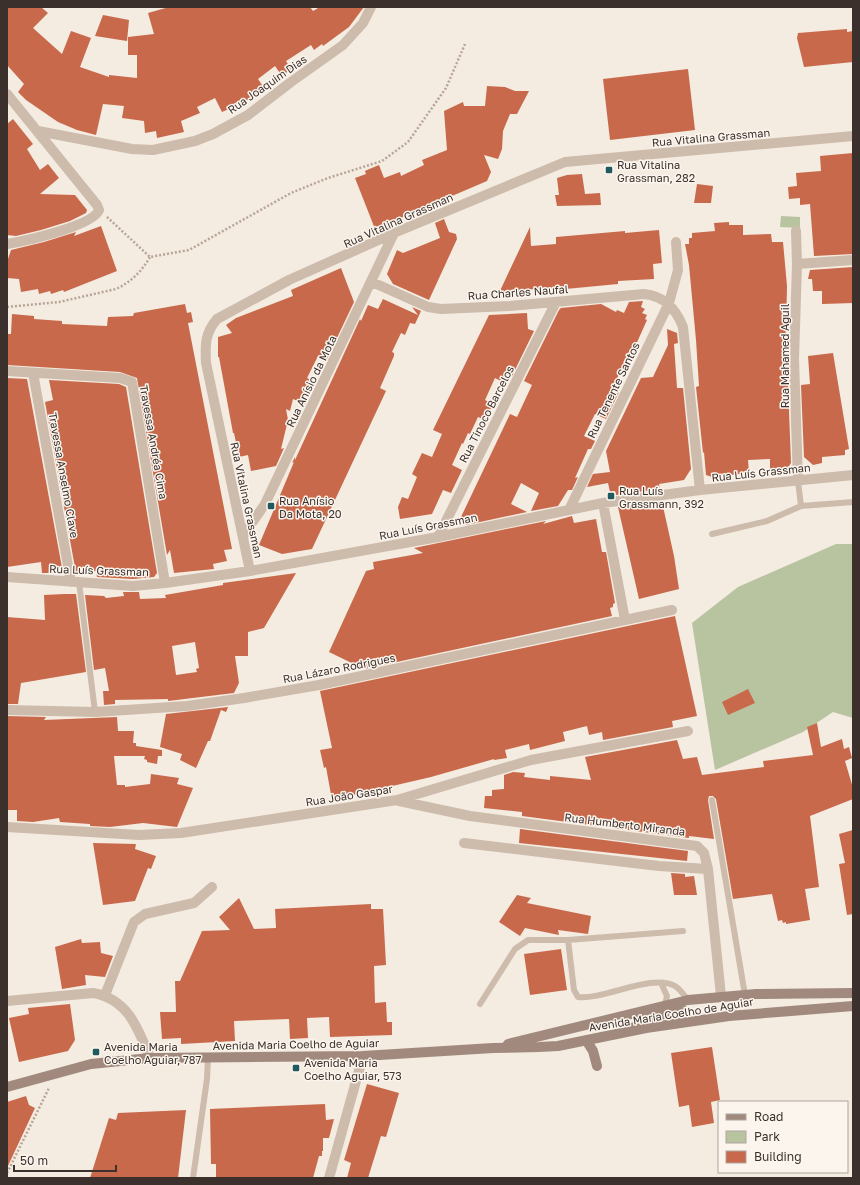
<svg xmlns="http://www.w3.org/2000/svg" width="860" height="1185" font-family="'Golos Text',sans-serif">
  <rect width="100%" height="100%" fill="#f4ebe1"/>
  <path fill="#b8c4a0" d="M781 216 800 217V228L780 227Z
    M836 544H853V718L833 712 803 732 715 770 692 623 738 587Z"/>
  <path fill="#c8694b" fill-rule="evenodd" d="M7 7H41L48 13 33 28 62 54 71 31 91 38 80 67 109 77V75L137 78V55H128V37L154 34 148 13 169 7H310L313 11 320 7H364L349 27 323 46 322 44 314 50 311 45 286 61 291 69 282 76 275 66 258 79 264 88 232 111 231 108 222 112 215 98 197 107 200 113 181 121 184 132 157 138 156 131 145 133 144 121 122 118 124 106 103 104 96 135 77 130 58 122 26 100 18 92 24 84 7 65Z
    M103 15 129 20 127 41 95 36Z
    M847 29V32L853 31V62L804 67 797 38 798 33Z
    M688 69 695 130 610 140 603 79Z
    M487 86 505 87 515 91H529L517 114H510L503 131 502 149 498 159 484 155 491 172 487 181 375 229 355 178 366 174 365 171 367 170 379 165 384 178 400 172 401 176 424 165 422 160 447 150 444 111 463 102 464 106H485Z
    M13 119 33 144 27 149 40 170 48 164 59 178 40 194 75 195 87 210 86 213 70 221 41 230 16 236 7 235V124Z
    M853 153V254L814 256 810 204 800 205V198L789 199 788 187 797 186 796 173 821 171 820 156Z
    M582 174 585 194 600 193 601 205 557 206 555 195H559L557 178 567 175Z
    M697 184 713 186 711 203H694Z
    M444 219 449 232 456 234 457 239 429 300 393 284 387 274 397 250 403 253 440 238 435 223Z
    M729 222V225H743V235L771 234 772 242H783L787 286 786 330 784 343 787 386H788L791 463 787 469 770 470V459L748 460 749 473 712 477 706 475 704 452 703 453 696 387 699 386 696 340 689 265 685 244H689V238H692V233L715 231 714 223Z
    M101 226 117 271 64 292 63 290 51 294 50 291 39 294 38 289 21 292 19 279 7 278V262L11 250 44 242 76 232 74 236Z
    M530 227 531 246 556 244V237L625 231V233L659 230 662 263 653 264 654 279 618 281V284L534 292V289L499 293Z
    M853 267V303L822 304V291H813L812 279H808L810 270Z
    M341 268 354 302 326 361 318 356 307 378 316 382 305 404 293 399 290 411 286 409 288 420 281 449 284 448 276 466 251 471 248 455 239 457 234 433H233L219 357H218V337L232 333 226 325 236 318 293 296 291 290Z
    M383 299 418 315 412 307 421 311 415 324 410 323 405 335 401 333 392 352 394 353V356L380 388 386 391 312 549 282 554 259 545 294 462 292 463 295 457V460L360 319 361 321 368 305 378 309Z
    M643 301 641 307 645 309 642 313 647 315 645 319 647 320 626 367 623 366 610 393 619 392 606 419 595 414 584 436 595 441 591 449H588L575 478 578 477 572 490H568L558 506 531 511 539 493 521 483 511 504 527 512 466 525 461 517 510 414 517 417 532 385 524 381 559 310 561 308 601 304 616 312 617 310 624 313 629 302Z
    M185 304 187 313 191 312 193 322 188 323 232 549 224 550 227 561 213 564 214 569 174 573 170 550 167 555 137 378 120 372 7 365V334H11L12 314 34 316V319L62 321V324L107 326 108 317 133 316 134 313Z
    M527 313 528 329 534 331 512 376 507 374 503 382 495 378 485 400 493 404 485 420 478 417 470 434 468 433 463 444 462 443 452 465 462 470 451 493 443 490 432 514 400 519 398 507 402 497 408 499 417 477 412 474 422 453 432 457 442 434 433 430 489 315Z
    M667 329 677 333 678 343 674 344 677 388H683L691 469 684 480 659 484 660 489 616 495 615 491 610 492 608 483 587 487 593 474 610 472 606 451 641 378 653 377 668 345Z
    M833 353 849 449 845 450V455L822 457V463L813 465 804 457 801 385 810 384 808 356Z
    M7 378 27 379 63 573H42L41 562 7 567Z
    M49 380 119 384 126 387 157 573 154 577 133 579 97 577 96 571 76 573 45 402 53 400Z
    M662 502 674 556 679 589 639 599 618 507Z
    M572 516 574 523 596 519 602 552H606L615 603 613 604V607L610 608 612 616 364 669 329 652 366 571 374 569 373 562 423 553 414 548 546 521 543 524Z
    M296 573 264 628 248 632V656H235L239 683 234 693 168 701V699L115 700V704L104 705 103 691H109L105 668 94 670 85 595 104 596 106 598 124 596 123 592H139L140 599 166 598 165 595 223 585V583ZM195 642 199 668 196 669 197 672 176 675 172 646Z
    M64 594H76L86 672 21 683 18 704H7V617L45 620 44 595Z
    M675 616 697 716 672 721 673 727 603 740 602 732 589 735 587 726 563 732 565 741 530 750 529 744 505 750 507 758 494 760V759L431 777 332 800 326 767 324 768 320 750 332 748 320 691Z
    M748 689 755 703 728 715 722 702Z
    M228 707 226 712 221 710 210 741H208L196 768 180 760 182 754 160 747 166 714Z
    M7 716 46 717 44 720 117 717 118 731H134L133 743H136V746L162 750V756H158L157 764 147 762V760L144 759 145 756H114L117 785H125V787L150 784 151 774 179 778 177 784 193 788 177 827 143 823 110 827 90 826V824L60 822 59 818 33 822 17 821V810H7Z
    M817 723 821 747 842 739 844 749 849 747 852 758 845 761 853 788V799L810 816 819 887 805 889 810 920 786 924V922L783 923 782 920 778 921 772 894 733 899 716 799 713 796H709L708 800 714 839 689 836V838L522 816V812L484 808 485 796H492V790L504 789V775L513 772 525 773 524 777 550 780V776L591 780 585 757 677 740 683 759 697 757 702 775 764 767 763 761 813 755 807 727Z
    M520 829 688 851 687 861 519 843Z
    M853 830V914L847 915 839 864 845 863 839 834Z
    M93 843 136 844 135 849 156 856 151 869 148 868 135 901 103 905Z
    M671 873 685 874V877L694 876 697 895H674Z
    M517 895 531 898 527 903 591 916 588 934 558 930 559 935 525 928 520 936 499 922Z
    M239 898 254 929 276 928 275 909 371 904V909H383L386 965 374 966 375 1003 386 1002 387 1022H392V1035L330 1037 329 1017 307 1018 308 1038 290 1039 289 1019 234 1021 235 1041 181 1044V1038L162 1039 160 1012H176L175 981H180L202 931 230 930 219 917Z
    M81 939 82 943 100 942 101 953 113 956 105 977 85 975 86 985 62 989 55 947Z
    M561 949 567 990 530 995 524 954Z
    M70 1004 75 1040 68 1051 19 1062 9 1018 29 1014 28 1008Z
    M712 1047 720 1100 711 1102 714 1123 692 1127 689 1105 679 1107 671 1053Z
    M367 1084 399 1093 386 1137 381 1136 368 1178H347L351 1163 344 1160Z
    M26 1096 29 1105 35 1108 7 1168V1102Z
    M325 1104 326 1120 334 1119 329 1138H323V1151H322V1156H319L313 1178H216V1164H211L210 1109Z
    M186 1110 178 1178H90L109 1118 116 1120 118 1113Z"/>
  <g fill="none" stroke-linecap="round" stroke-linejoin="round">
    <path stroke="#b9a596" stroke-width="2.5" stroke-dasharray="2 2" stroke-linecap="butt" d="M107 217 150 257 189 250 291 193 328 178 382 161 408 142 446 88 465 44
      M7 307 59 302 116 289C131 282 142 271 150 257
      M7 1173 49 1088"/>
    <path stroke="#cdbbac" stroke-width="6" d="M798 481 801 506
      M712 534 767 521 801 506 853 502
      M79 582 95 712
      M712 800 745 995
      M568 940 574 990 578 997C604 1000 652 973 675 986 680 989 684 995 688 1000
      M661 983 667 996 665 1005
      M480 1004 515 949 528 940H568L683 931
      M193 1178 207 1079 208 1057"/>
    <path stroke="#cdbbac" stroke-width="10" d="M7 94 97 205 99 210C93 226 25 241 7 244
      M38 131 132 149 153 150 195 141 213 134 248 115 291 82 343 45 363 23 371 7
      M796 231 797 264 794 359 798 481
      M797 264 853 260
      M372 282 428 307 441 309 510 306 644 294C665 296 676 309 683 327L700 490
      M7 371 120 378 132 382 165 583
      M33 373 71 582
      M603 503 625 620
      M570 508 669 303 678 270 676 242
      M243 536 265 504 394 233
      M438 537 556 302
      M250 571 206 363C205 345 205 333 217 319L289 280 394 233 565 162 853 136
      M7 577 133 586 165 583 250 571 438 537 603 503 700 490 853 475
      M7 710 95 712 187 706 244 698 319 685 672 610
      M399 801 470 816 697 846 704 853 708 869 721 996
      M7 827 139 835 181 833 397 800 531 760 688 731
      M464 843 659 866 708 869
      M105 995 134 922 145 914 194 903 212 887
      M7 1001 93 993C128 999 138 1028 150 1058
      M329 1178 363 1056"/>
    <path stroke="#a18a7d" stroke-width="10" d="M634 1027 681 1006
      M586 1040 593 1051 597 1066
      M508 1044 688 1000 756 994 853 993
      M7 1087 91 1064 150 1058 363 1056 493 1048 539 1047 558 1046 646 1028 729 1016 853 1006"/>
  </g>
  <g fill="#1f5a5e" stroke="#fbf5ee" stroke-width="1.5">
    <rect x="605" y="166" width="8" height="8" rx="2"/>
    <rect x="607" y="492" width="8" height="8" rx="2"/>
    <rect x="267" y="502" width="8" height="8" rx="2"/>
    <rect x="92" y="1048" width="8" height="8" rx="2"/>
    <rect x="292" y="1064" width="8" height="8" rx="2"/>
  </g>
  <g text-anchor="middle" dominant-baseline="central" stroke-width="3" stroke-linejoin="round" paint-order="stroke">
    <g font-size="11" fill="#3b302b" stroke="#fbf5ee">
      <text transform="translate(267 84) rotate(-35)">Rua Joaquim Dias</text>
      <text transform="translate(711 137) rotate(-5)">Rua Vitalina Grassman</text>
      <text transform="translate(398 220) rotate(-24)">Rua Vitalina Grassman</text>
      <text transform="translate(518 292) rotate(-4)">Rua Charles Naufal</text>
      <text transform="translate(784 356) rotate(-90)">Rua Mahamed Aguil</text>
      <text transform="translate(311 381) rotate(-64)">Rua Anísio da Mota</text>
      <text transform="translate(613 390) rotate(-64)">Rua Tenente Santos</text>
      <text transform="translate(486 414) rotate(-63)">Rua Tinoco Barcelos</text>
      <text transform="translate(154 442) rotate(80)">Travessa Andréa Cima</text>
      <text transform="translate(761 472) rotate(-6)">Rua Luís Grassman</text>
      <text transform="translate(64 475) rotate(80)">Travessa Anselmo Clave</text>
      <text transform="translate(247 500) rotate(78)">Rua Vitalina Grassman</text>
      <text transform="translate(428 526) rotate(-11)">Rua Luís Grassman</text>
      <text transform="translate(99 570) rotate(2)">Rua Luís Grassman</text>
      <text transform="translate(339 668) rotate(-11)">Rua Lázaro Rodrigues</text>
      <text transform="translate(349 795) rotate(-9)">Rua João Gaspar</text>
      <text transform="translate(625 824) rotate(7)">Rua Humberto Miranda</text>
      <text transform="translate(671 1014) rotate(-9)">Avenida Maria Coelho de Aguiar</text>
      <text transform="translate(296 1044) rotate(-1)">Avenida Maria Coelho de Aguiar</text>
    </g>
    <g font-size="11" fill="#3b302b" stroke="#fbf5ee" text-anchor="start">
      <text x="617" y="164">Rua Vitalina<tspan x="617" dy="13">Grassman, 282</tspan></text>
      <text x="619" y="490">Rua Luís<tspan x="619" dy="13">Grassmann, 392</tspan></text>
      <text x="279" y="500">Rua Anísio<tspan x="279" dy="13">Da Mota, 20</tspan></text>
      <text x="104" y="1046">Avenida Maria<tspan x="104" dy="13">Coelho Aguiar, 787</tspan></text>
      <text x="304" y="1062">Avenida Maria<tspan x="304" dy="13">Coelho Aguiar, 573</tspan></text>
    </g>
  </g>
  <rect width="860" height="1185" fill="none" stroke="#3b302b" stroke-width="16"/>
  <rect x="718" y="1101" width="130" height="72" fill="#fbf5ee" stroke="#aea6a0"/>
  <rect x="726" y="1114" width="20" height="6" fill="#a18a7d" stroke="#aea6a0"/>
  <text x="754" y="1121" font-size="12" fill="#3b302b">Road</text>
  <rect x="726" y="1131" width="20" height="12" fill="#b8c4a0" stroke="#aea6a0"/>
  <text x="754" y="1141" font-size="12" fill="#3b302b">Park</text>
  <rect x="726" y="1151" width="20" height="12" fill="#c8694b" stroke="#aea6a0"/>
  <text x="754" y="1161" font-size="12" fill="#3b302b">Building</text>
  <path d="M14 1165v6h102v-6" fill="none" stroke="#3b302b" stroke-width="2"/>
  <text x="20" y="1165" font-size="12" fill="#3b302b" stroke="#fbf5ee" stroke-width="3" paint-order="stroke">50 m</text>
</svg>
